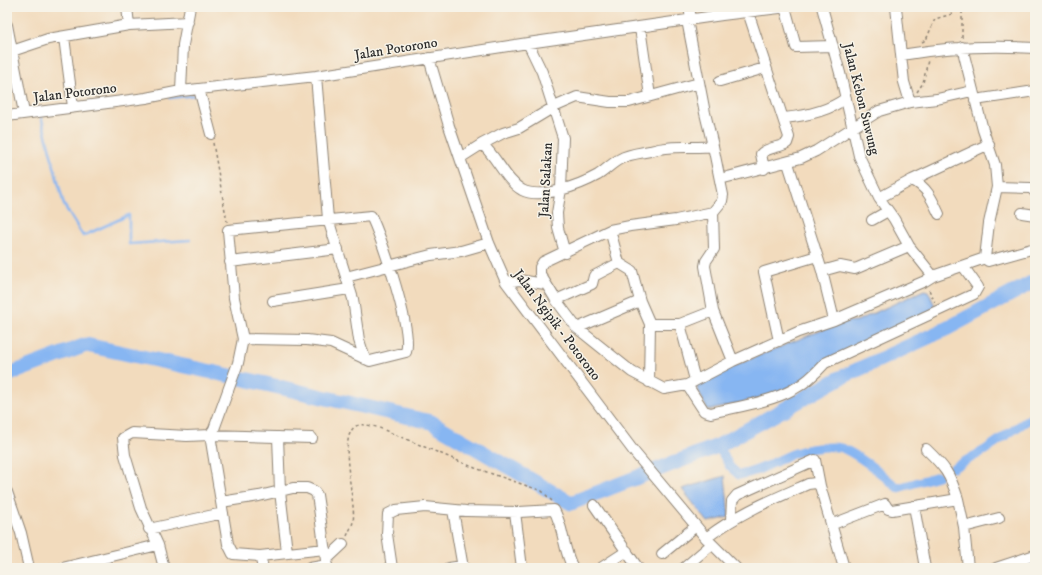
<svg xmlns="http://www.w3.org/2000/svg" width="1042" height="575" font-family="'IM FELL DW Pica',serif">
  <rect width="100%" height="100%" fill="#f7f3e8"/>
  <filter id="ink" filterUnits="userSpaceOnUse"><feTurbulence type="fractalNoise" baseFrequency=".025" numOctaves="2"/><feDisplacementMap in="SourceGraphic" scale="8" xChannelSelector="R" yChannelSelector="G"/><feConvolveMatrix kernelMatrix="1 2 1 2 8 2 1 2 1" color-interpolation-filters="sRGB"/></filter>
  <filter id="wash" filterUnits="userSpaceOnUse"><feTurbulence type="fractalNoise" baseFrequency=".012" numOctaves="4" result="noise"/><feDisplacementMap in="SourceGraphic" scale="16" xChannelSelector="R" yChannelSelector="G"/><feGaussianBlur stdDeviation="0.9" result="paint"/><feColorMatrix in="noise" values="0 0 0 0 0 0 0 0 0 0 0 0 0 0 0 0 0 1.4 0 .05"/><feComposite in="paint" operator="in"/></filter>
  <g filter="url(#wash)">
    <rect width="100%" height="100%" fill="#f2dbbd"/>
    <path fill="#87b6f2" stroke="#59708e" d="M924 290 928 291 935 306 933 309 776 394 711 410 707 409 696 386 697 384 719 372 797 340 843 322 857 321Z
      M725 476 729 517 708 522 682 489Z"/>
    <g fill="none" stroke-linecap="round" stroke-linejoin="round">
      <path stroke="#87b6f2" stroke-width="2.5" d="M170 98 196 95
        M41 116 64 205 83 236 129 215V244L190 240"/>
      <path stroke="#87b6f2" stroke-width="9" d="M718 446 730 467 739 475C760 472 776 460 795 453 805 449 835 444 844 449 863 458 881 474 898 488L938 476
        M953 468 985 450 1035 415"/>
      <path stroke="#87b6f2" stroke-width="15" d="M7 375 86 345 240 378 431 422 571 503 718 446 842 377 948 328 1035 281"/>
    </g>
  </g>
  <g filter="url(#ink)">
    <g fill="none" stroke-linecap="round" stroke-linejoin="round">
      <defs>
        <path id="minor" d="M689 7 691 19
          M785 7 796 47 833 46
          M822 7 840 73 859 156 879 198 894 219 909 246 933 276
          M896 7 901 55C947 47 989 45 1035 48
          M748 12 789 137 787 143C779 148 767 147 761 154L764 169
          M7 25 24 113
          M129 25 188 22
          M640 28 650 96
          M64 37 73 107
          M528 43 542 72 563 138 561 189 557 213 558 228 565 253
          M962 47 983 130 995 165 997 187 989 223 985 258 988 261 1035 248
          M12 51 48 39 129 25 127 7
          M429 58 449 126 489 243 506 282 635 453 706 538 736 568
          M316 76 328 219 353 299 359 340 365 359
          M720 81 765 68
          M199 89 211 134
          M181 91 183 45 190 7
          M975 100 1035 91
          M910 102 937 99 972 91
          M7 116 146 98 181 91 316 76 528 43 722 15 788 7
          M784 118C805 116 829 111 846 98
          M482 144 503 133 519 128 554 107 577 97 610 102H629L699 83
          M713 146 723 195 722 201 713 212 676 220 630 226 610 230 543 262 540 267V274L556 300 577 328 632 372 664 389 687 385 733 361 798 332 834 320 925 281 933 276 985 258
          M460 158 482 144C497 157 506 181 522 190 541 200 580 185 598 175 606 170 612 163 620 159 628 154 640 153 650 151 674 144 691 149 713 146L705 113 687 20
          M788 163 822 271 834 320
          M720 179 801 158 816 151 879 111 910 102 904 82 901 55
          M912 180C927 187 932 199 939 214
          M997 187 1031 188 1035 192
          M879 198 912 180 989 144
          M713 212 714 249 706 261 705 266 713 311 733 361
          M1022 213 1035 215
          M872 220 888 211
          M610 230 619 263 632 271 640 301 650 324 649 382
          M230 262 338 249
          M822 271 840 266 855 269 909 246
          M346 277 431 255 461 251 489 243
          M506 282 519 280 545 284
          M556 300 592 284 594 276 619 263
          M273 301 349 289
          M650 324H680L713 311
          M680 324 695 380
          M577 328 640 301
          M779 341 764 272 817 256
          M687 385 704 411 711 413C736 407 771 402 794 389 806 383 816 373 825 363L974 294 978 287 963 266
          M278 437 280 491 287 552
          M312 438 210 435 228 544 233 554 260 556 325 549
          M926 449C945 467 950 474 958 499
          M7 492 21 533 29 568
          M221 502 259 496 293 488H307L314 491 317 495 320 515 327 568
          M594 505 638 568
          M914 506 925 568
          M453 510 463 568
          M515 512 522 568
          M731 520 732 501 737 495 815 460 820 486
          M833 524 885 504 888 509 892 510 958 499 964 527 968 568
          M964 527 999 518
          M149 529 223 513
          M706 538C741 512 769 501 808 484L816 483 820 486 844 568
          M158 545 141 508 125 455 123 438 132 433 187 436 210 435 214 429 238 363 243 339 234 298 228 230 371 216C382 240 413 329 406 352L370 361 331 343 307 340 243 339
          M662 554 696 526
          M260 556 263 568
          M327 559 343 544
          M62 568 158 545 164 568
          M310 568 327 565
          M392 568 387 534 388 514 396 510 425 507 466 511 519 512 554 510C564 528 563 550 573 568
          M449 568 462 566
          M601 568 627 551
          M684 568 712 544
          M996 568 1035 555"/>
      </defs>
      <use href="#minor" stroke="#8e8374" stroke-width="12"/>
      <path stroke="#8e8374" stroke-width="1.5" stroke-dasharray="3 3" stroke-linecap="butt" d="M962 38V7
        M922 42 926 40 935 19 952 14 950 7
        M917 92 923 83 928 60
        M213 143 227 222
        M929 290 935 302
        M347 536C349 531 352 526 353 522 357 502 336 437 356 426 363 423 370 426 377 427L475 468 542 491 552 501"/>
      <use href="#minor" stroke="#fff" stroke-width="10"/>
    </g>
  </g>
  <g text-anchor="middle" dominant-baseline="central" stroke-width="3" stroke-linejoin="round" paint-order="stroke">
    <g font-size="14" fill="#2b2b2b" stroke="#f7f3e8">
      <text transform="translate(396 49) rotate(-9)">Jalan Potorono</text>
      <text transform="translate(75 93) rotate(-7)">Jalan Potorono</text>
      <text transform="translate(861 99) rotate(76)">Jalan Kebon Suwung</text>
      <text transform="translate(546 180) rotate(-87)">Jalan Salakan</text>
      <text transform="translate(557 325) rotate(53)">Jalan Ngipik - Potorono</text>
    </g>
  </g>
  <rect width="1042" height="575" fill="none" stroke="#f7f3e8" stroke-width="24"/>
</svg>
